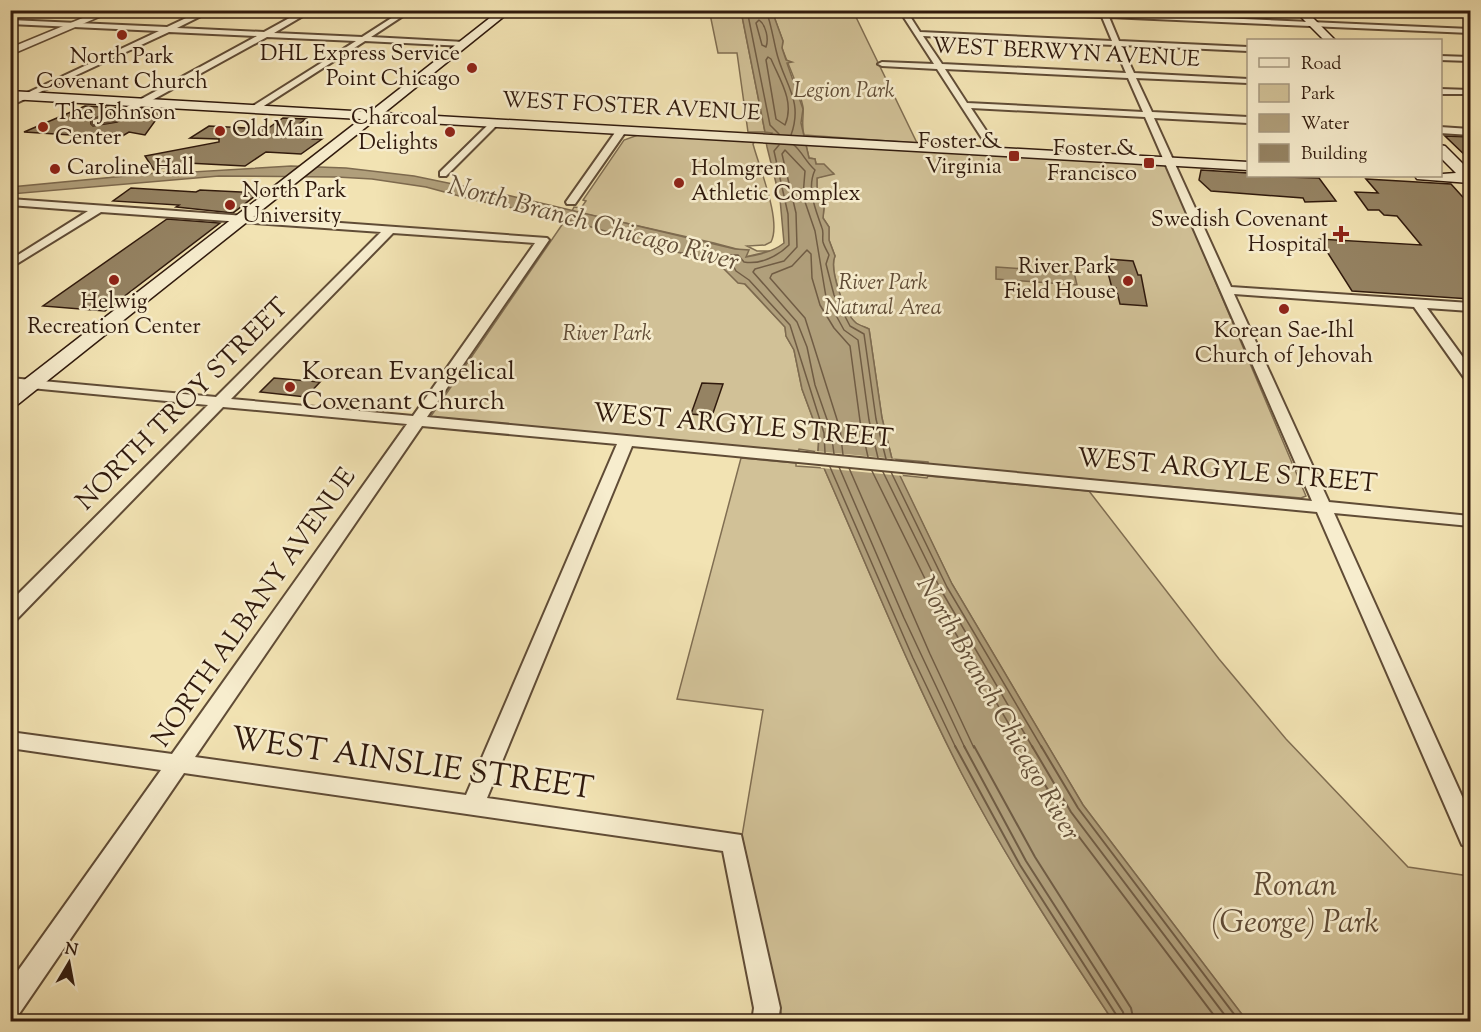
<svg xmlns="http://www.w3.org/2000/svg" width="1481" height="1032" font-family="'Sorts Mill Goudy',serif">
  <rect width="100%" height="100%" fill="#f2e3b3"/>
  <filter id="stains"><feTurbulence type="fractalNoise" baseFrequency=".00333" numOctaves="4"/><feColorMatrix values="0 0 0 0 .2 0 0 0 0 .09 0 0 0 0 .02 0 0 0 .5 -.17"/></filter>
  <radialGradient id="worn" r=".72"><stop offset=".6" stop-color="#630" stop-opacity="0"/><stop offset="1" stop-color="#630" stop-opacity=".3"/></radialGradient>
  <path fill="#d1c197" stroke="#806e52" stroke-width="1.5" d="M675 11H741L765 132H748L737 53H718L710 14H674Z
    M772 11H853L917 143 804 135C801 125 804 116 803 107 799 87 789 67 782 48L783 41Z
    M638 135 755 141 753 144C759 167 782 221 771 242L765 245 747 246 757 251H770L745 257 740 250 714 243 572 211 574 207 581 208 586 201 583 200 624 140Z
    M806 145 1166 165 1306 496 1301 498 928 465V462L892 459 882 418 869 329C866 327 859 326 856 323 844 313 829 269 835 256L829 240V227L823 218 824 208 817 194V178L833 173 816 164 815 159 809 158Z
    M566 219 676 252 715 258 725 263 785 327 786 336 794 350 802 389 819 435 818 452 799 449 798 452 432 417 431 416Z
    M741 458 796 463V466L824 468C869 570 911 675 962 774 1007 860 1060 941 1113 1021H780L781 1013 742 836 763 710 677 699Z
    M899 475 927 478 928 476 1089 491 1219 659 1286 739 1408 867 1469 876 1470 1021H1247L1083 805 952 584Z"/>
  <path fill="#b09f7b" stroke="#7d6a4f" stroke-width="1.5" d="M741 11H772L783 41 782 48 786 60 792 62 787 63 803 109 801 123 809 158 815 159 816 164H824L834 174 817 178V194L824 208 823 218 829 227V240L835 256C829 269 844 313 856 323 859 325 865 327 869 329L882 418 892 459 952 584 1083 805 1247 1021H1113C1060 941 1007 860 962 774 911 675 869 570 824 468L818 452 819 435 802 389 794 350 786 336 785 327 745 284 738 283 724 269 725 263 715 258 676 252 561 218 474 200 426 187 372 179 337 177 219 176 11 194V187L178 171 176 173 291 166 346 168 414 176 511 196 735 249 749 250 746 257C759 255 773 252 784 243L780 199 767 147 766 142 772 133 765 132Z
    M996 267 1074 272 1077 285 996 279Z"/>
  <path fill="#f2e3b3" d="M815 451 895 459 903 476 821 468Z"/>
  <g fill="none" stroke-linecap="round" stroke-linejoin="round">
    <path stroke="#705c44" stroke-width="1.5" d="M747 10 770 125 779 134
      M766 10C771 24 773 37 776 50 783 83 804 99 791 135
      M759 20C766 25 769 39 766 47L762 45 756 23Z
      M768 57 771 59C780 80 795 102 785 125L776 119 766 60Z
      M779 145 774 151 788 214 789 245C778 256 760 265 744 262L738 255H731L729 258 736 271 749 280 790 325 824 433 825 453
      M794 145C803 153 805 161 815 170 806 189 816 210 822 228 824 232 822 237 823 242 824 246 827 251 829 255L826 264 834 295 850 326 864 334 876 419 886 459
      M834 454 831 431 815 385 807 347 797 322 753 272 755 269 784 261 797 247 796 213 782 154 785 150 805 171 803 196 815 231 826 297 844 330 858 340 869 420 878 458
      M843 455 840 429 805 318 770 278 772 274 792 266 807 250 811 254 812 278 820 305 834 328 850 346 860 421 868 457
      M830 467 913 658 956 748
      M839 467 904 618 965 748
      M849 468 930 654 974 748
      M872 471 933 595 1023 748
      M883 472 941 590 1033 748
      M891 472 947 587 1042 748"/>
    <path stroke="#705c44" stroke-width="2" d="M955 746 1020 865 1117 1016 1118 1022
      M964 746 1026 861 1123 1012 1125 1022
      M974 746 1035 857 1131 1008 1134 1022
      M1022 746 1064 817 1219 1022
      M1032 746 1071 812 1230 1022
      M1041 746 1078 808 1240 1022"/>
  </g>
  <path fill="#958363" stroke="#301a0d" stroke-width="1.5" d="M85 106 121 108 109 114 91 119V124L93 126 117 122 141 109 163 110 145 135 129 132 119 138 24 132Z
    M283 118 306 119 289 131 318 135 313 139H322L301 154 266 152 245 166 187 163 154 170 145 156 219 142V139L190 138 209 126 267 129Z
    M1445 136 1470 137V160Z
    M1201 170 1248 173V176L1319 178 1336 201 1305 202 1303 198 1211 191 1199 180Z
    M1366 179 1451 184 1470 205V299L1352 291 1319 239 1421 245 1397 216 1384 215 1379 210H1368L1355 192 1378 193Z
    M131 188 196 192 200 190 259 193 233 213 176 207 179 205 113 201Z
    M167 219 220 223 105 311 43 306Z
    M1108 259 1133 261 1138 275H1141L1147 306 1120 304 1116 288H1112L1108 273 1112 274Z
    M274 378 320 382 306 397 260 392Z
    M702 383 723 384 712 416 691 414Z"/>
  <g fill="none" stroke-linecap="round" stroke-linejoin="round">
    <defs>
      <path id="minor" d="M203 10H213L177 28 264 32 304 10H313L274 33 362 37 404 10H412L371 37 464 42 468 44 464 46 365 41 256 111 253 110V106L356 41 267 37 116 120 93 124V120L110 116 257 36 169 32 10 106V101L159 31 10 24V20L167 27Z
        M899 10H906L920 32 1112 41 1102 17 980 10 1100 13 1099 10H1106L1107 13 1470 29V33L1109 17 1119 41 1248 47V51L1121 45 1134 73 1248 79V83L1136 78 1152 112 1248 117V123L1154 118 1231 287 1470 303V311L1427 308 1470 367V380L1465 379 1414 307 1234 294 1329 502 1470 516V526L1334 513 1470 814V848L1462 845 1459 838 1317 512 632 446 487 798 741 835 780 1008 778 1022H752L754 1008 723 851 184 773 19 1014 10 1018V982L161 770 10 748V732L172 754 407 424 223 407 17 619 10 620V602L208 405 10 386V378L216 397 381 232 101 212 10 268V260L88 211 10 205V199L547 238 549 240 427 417 1312 501 1145 117 971 108 993 141 985 143 937 69 882 66 878 64 882 62 934 64ZM923 36 1114 45 1126 73 942 64ZM945 69 1128 78 1143 112 967 103ZM393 233 535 243 413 416 231 399ZM422 426 617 444 466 795 195 757Z
        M1440 56 1470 57V61L1440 60Z
        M1440 89 1470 90V94H1440Z
        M493 120 500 122 446 176H440V172Z
        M617 127H623L624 134 575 204H567L566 202 614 134Z
        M1440 127 1470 129V135L1440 133Z"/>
      <path id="tertiary" d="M102 10H115L10 55V48Z"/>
      <path id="secondary" d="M500 10H512L384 113 1248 162V170L375 120 17 405 10 407V391L361 119 10 99V91L370 112Z
        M1294 10H1305L1335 40H1324Z
        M1440 145 1445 146 1470 171V183L1417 179 1415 176 1456 173 1440 157Z"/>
    </defs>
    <use href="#minor" stroke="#604c36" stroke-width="4"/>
    <use href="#tertiary" stroke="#604c36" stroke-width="3"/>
    <use href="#secondary" stroke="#301a0d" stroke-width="3"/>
    <use href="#minor" fill="#f7edce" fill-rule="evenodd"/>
    <use href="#tertiary" fill="#f7edce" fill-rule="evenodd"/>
    <use href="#secondary" fill="#f7edce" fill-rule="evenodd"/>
  </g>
  <g fill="#8f2418" stroke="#f7edce" stroke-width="2">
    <circle cx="122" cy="35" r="6"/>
    <circle cx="472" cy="68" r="6"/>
    <circle cx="43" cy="127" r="6"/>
    <circle cx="220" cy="131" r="6"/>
    <circle cx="450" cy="132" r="6"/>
    <rect x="1008" y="150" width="12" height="12" rx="3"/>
    <rect x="1143" y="157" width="12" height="12" rx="3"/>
    <circle cx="55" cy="169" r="6"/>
    <circle cx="679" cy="183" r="6"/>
    <circle cx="230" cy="205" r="6"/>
    <path d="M1338 225h6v6h6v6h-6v6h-6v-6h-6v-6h6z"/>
    <circle cx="114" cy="280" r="6"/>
    <circle cx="1128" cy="281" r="6"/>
    <circle cx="1284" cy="309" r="6"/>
    <circle cx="290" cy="387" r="6"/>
  </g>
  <g text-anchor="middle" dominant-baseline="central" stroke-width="5" stroke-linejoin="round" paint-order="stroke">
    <g font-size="22" fill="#301a0d" stroke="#f7edce">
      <text transform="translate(1066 54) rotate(3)">WEST BERWYN AVENUE</text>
      <text transform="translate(631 108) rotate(3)">WEST FOSTER AVENUE</text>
    </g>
    <g font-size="22" fill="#301a0d" stroke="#f7edce" text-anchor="end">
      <text x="460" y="55">DHL Express Service<tspan x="460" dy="25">Point Chicago</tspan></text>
      <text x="122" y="58" text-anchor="middle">North Park<tspan x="122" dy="25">Covenant Church</tspan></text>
      <text x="55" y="114" text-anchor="start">The Johnson<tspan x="55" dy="25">Center</tspan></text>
      <text x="438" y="119">Charcoal<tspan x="438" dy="25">Delights</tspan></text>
      <text x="232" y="131" text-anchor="start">Old Main</text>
      <text x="1002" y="143">Foster &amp;<tspan x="1002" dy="25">Virginia</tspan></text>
      <text x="1137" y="150">Foster &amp;<tspan x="1137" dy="25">Francisco</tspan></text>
      <text x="67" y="169" text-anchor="start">Caroline Hall</text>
      <text x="691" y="170" text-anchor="start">Holmgren<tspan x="691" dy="25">Athletic Complex</tspan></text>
      <text x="242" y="192" text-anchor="start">North Park<tspan x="242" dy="25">University</tspan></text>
      <text x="1328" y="221">Swedish Covenant<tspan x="1328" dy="25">Hospital</tspan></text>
      <text x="1116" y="268">River Park<tspan x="1116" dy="25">Field House</tspan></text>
      <text x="114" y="303" text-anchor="middle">Helwig<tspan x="114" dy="25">Recreation Center</tspan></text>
      <text x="1284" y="332" text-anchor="middle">Korean Sae-Ihl<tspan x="1284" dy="25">Church of Jehovah</tspan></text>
    </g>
    <g font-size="22" font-style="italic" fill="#604c36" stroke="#f7edce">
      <text x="844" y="92">Legion Park</text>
      <text x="883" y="284">River Park<tspan x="883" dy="25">Natural Area</tspan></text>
      <text x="607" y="335">River Park</text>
    </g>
    <g font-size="26" fill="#301a0d" stroke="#f7edce" text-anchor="start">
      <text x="302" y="372">Korean Evangelical<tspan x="302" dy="30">Covenant Church</tspan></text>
    </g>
    <g font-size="26" fill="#301a0d" stroke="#f7edce">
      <text transform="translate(183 405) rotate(-45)">NORTH TROY STREET</text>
      <text transform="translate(743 427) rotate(5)">WEST ARGYLE STREET</text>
      <text transform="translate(1227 472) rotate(5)">WEST ARGYLE STREET</text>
      <text transform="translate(255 608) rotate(-55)">NORTH ALBANY AVENUE</text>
    </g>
    <g font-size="27" font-style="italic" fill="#634f39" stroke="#f7edce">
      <text transform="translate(593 225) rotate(15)">North Branch Chicago River</text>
      <text transform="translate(997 709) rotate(60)">North Branch Chicago River</text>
    </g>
    <g font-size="32" fill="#301a0d" stroke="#f7edce">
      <text transform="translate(412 765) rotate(8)">WEST AINSLIE STREET</text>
    </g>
    <g font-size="32" font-style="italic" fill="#604c36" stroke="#f7edce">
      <text x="1295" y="887">Ronan<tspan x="1295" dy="37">(George) Park</tspan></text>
    </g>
  </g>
  <rect width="1481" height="1032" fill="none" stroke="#f2e3b3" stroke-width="36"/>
  <rect x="12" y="12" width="1457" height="1008" fill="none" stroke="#301a0d" stroke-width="3"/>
  <rect x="18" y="18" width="1445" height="996" fill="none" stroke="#301a0d" stroke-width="1.5"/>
  <rect x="1247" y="39" width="195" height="138" fill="#f7edce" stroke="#a79981" stroke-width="1.5"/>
  <rect x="1259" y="58" width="30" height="9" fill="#f7edce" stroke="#a79981" stroke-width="1.5"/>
  <text x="1301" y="69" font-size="18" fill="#301a0d">Road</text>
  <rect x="1259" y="84" width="30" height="18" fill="#d1c197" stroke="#a79981" stroke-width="1.5"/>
  <text x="1301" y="99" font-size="18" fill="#301a0d">Park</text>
  <rect x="1259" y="114" width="30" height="18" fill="#b09f7b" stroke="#a79981" stroke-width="1.5"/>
  <text x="1301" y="129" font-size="18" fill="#301a0d">Water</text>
  <rect x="1259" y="144" width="30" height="18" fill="#958363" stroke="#a79981" stroke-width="1.5"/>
  <text x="1301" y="159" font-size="18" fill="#301a0d">Building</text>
  <g transform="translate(69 963) rotate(10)" stroke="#f7edce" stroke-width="4.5" paint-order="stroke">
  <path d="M0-4.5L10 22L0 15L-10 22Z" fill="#301a0d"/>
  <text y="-9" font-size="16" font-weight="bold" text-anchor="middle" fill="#301a0d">N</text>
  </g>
  <rect width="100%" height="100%" filter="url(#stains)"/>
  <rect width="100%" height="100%" fill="url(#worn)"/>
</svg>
